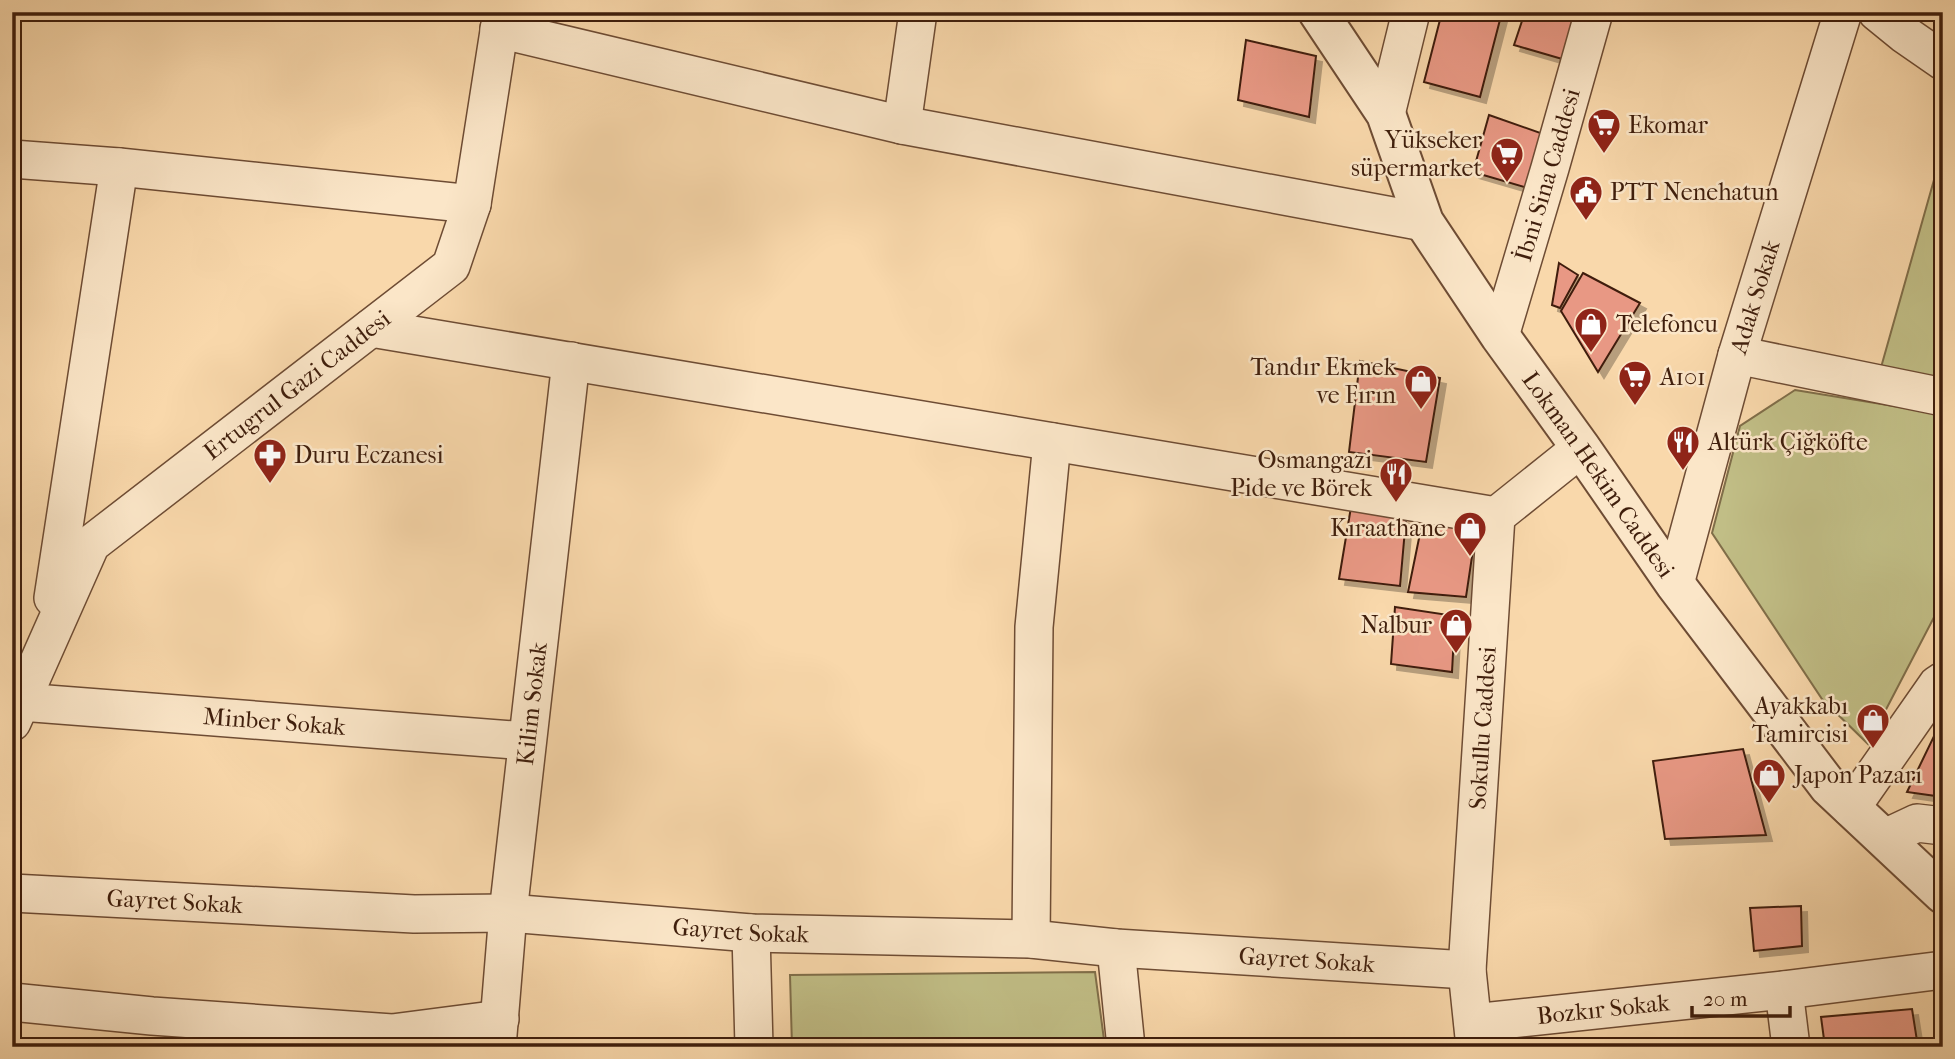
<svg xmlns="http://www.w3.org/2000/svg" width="1955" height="1059" font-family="'IM FELL French Canon',serif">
  <defs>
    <filter id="shadow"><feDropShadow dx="6" dy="6" stdDeviation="0" flood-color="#0004"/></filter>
  </defs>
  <rect width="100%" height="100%" fill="#f9d8ab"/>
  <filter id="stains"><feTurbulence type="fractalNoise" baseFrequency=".00286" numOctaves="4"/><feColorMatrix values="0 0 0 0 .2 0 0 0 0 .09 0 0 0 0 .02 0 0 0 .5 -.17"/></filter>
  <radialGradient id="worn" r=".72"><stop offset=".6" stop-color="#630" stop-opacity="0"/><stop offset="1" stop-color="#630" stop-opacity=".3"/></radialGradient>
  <path fill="#c1be86" stroke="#806e49" stroke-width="2" d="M1943 148V381L1880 371Z
    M1795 390 1943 414V600L1868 744 1822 699 1712 533 1740 426Z
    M1095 972 1105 1047H792L790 975Z"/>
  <path fill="#e89884" stroke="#3f1e0c" stroke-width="2" filter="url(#shadow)" d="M1442 12H1502L1480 97 1424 82Z
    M1525 12H1579L1569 61 1514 45Z
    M1246 40 1316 56 1309 117 1238 100Z
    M1489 115 1549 136 1528 188 1473 172Z
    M1559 263 1578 275 1560 308 1552 305Z
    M1583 273 1640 303 1598 372 1561 311Z
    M1360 361 1440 378 1426 462 1349 452Z
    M1351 507 1406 518 1400 586 1339 579Z
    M1424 514 1477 523 1466 597 1408 592Z
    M1395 607 1455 616 1452 672 1391 664Z
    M1936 732 1943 733V797L1907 792Z
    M1743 749 1766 835 1665 839 1653 761Z
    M1801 906 1802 946 1754 951 1750 908Z
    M1912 1009 1918 1047H1825L1821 1017Z"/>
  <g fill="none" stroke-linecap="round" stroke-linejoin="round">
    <defs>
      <g id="minor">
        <path d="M1877 12 1904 34 1943 61"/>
        <path d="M499 29 902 125 1424 222"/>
        <path d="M1386 114 1411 12"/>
        <path d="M902 125 918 12"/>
        <path d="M12 159 119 167 472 204"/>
        <path d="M371 328 1496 516"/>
        <path id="s1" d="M1500 336 1550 168 1594 12"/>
        <path d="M1737 355 1943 397"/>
        <path id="s2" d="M1675 584 1737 355 1843 12"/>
        <path d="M53 598 119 167"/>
        <path id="s3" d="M21 702 527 741"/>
        <path id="s4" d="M12 722 91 544 451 266 472 204 502 12"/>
        <path d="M1851 808 1937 685 1943 681"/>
        <path d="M1885 838 1917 823 1943 826"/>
        <path id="s5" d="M12 893 414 914 508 913 751 933 1031 939 1116 948 1467 970"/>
        <path d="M751 933 754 1047"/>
        <path d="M1031 939 1034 627 1052 442"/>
        <path d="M1116 948 1126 1047"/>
        <path d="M1784 990 1791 1047"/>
        <path d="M12 1002 152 1016 392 1033 500 1019"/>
        <path id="s6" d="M1473 1023 1784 990 1943 970"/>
        <path id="s7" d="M497 1047 508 913 571 361"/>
        <path id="s8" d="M1475 1047 1467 970 1496 516 1581 448"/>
      </g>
      <g id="tertiary">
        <path id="s9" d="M1318 12 1386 114 1424 222 1500 336 1581 448 1675 584 1829 787 1943 894"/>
      </g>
    </defs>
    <use href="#minor" stroke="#6e4c34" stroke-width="40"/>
    <use href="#tertiary" stroke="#6e4c34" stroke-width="42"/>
    <use href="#minor" stroke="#fbe6c8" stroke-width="37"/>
    <use href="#tertiary" stroke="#fbe6c8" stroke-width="38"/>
  </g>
  <defs>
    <symbol id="supermarket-pin" viewBox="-11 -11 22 30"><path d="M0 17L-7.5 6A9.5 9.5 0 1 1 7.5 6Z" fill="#8f2418" stroke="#fbe6c8"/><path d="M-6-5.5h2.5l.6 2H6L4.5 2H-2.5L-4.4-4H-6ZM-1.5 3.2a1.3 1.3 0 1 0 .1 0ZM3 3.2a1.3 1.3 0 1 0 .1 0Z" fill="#fff"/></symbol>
    <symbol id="civic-pin" viewBox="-11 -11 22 30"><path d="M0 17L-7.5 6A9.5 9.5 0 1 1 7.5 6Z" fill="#8f2418" stroke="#fbe6c8"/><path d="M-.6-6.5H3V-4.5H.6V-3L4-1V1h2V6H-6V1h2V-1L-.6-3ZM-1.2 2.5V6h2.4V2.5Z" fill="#fff"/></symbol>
    <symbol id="shop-pin" viewBox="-11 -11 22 30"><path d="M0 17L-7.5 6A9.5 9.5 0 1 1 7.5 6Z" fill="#8f2418" stroke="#fbe6c8"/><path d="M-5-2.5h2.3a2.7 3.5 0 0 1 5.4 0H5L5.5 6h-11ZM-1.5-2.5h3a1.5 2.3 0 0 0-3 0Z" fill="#fff"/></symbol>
    <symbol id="restaurant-pin" viewBox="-11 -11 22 30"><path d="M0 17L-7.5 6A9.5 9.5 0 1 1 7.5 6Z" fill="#8f2418" stroke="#fbe6c8"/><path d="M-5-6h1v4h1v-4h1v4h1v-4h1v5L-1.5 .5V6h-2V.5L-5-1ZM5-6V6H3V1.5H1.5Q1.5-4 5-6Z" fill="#fff"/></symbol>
    <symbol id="pharmacy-pin" viewBox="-11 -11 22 30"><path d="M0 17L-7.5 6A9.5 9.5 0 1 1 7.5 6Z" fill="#8f2418" stroke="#fbe6c8"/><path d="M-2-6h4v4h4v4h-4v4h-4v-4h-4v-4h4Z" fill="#fff"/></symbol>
  </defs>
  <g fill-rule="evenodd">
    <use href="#supermarket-pin" x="1585" y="106" width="38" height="52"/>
    <use href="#supermarket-pin" x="1488" y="135" width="38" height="52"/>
    <use href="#civic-pin" x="1567" y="173" width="38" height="52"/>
    <use href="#shop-pin" x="1572" y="305" width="38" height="52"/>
    <use href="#supermarket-pin" x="1616" y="358" width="38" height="52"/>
    <use href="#shop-pin" x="1402" y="362" width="38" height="52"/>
    <use href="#restaurant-pin" x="1664" y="423" width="38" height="52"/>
    <use href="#pharmacy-pin" x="251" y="436" width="38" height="52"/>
    <use href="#restaurant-pin" x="1377" y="455" width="38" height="52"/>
    <use href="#shop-pin" x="1451" y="509" width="38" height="52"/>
    <use href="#shop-pin" x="1437" y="606" width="38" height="52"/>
    <use href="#shop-pin" x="1854" y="701" width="38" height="52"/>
    <use href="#shop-pin" x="1750" y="756" width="38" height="52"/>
  </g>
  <g text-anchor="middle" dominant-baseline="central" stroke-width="5" stroke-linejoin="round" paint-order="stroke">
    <g font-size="24" fill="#3f1e0c" stroke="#fbe6c8" text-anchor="start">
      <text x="1628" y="125">Ekomar</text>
      <text x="1482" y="140" text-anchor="end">Yükseker<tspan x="1482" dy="28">süpermarket</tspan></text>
      <text x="1610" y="192">PTT Nenehatun</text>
      <text x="1616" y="324">Telefoncu</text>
      <text x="1396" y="367" text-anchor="end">Tandır Ekmek<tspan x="1396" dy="28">ve Fırın</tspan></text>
      <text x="1660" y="377">A101</text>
      <text x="1708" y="442">Altürk Çiğköfte</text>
      <text x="294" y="455">Duru Eczanesi</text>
      <text x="1372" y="460" text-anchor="end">Osmangazi<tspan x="1372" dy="28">Pide ve Börek</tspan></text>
      <text x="1446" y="528" text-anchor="end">Kıraathane</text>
      <text x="1432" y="625" text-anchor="end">Nalbur</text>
      <text x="1848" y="706" text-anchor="end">Ayakkabı<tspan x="1848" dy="28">Tamircisi</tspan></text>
      <text x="1794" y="775">Japon Pazarı</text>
    </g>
    <g font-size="24" fill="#3f1e0c" stroke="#fbe6c8">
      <text stroke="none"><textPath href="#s1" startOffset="168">İbni Sina Caddesi</textPath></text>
      <text stroke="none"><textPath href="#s2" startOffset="298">Adak Sokak</textPath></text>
      <text stroke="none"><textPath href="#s4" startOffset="455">Ertugrul Gazi Caddesi</textPath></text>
      <text stroke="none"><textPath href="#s9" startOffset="544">Lokman Hekim Caddesi</textPath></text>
      <text stroke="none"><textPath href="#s7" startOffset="345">Kilim Sokak</textPath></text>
      <text stroke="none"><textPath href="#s3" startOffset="254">Minber Sokak</textPath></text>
      <text stroke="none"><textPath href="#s8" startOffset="320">Sokullu Caddesi</textPath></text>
      <text stroke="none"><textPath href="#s5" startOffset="163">Gayret Sokak</textPath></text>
      <text stroke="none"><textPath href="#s5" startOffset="730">Gayret Sokak</textPath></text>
      <text stroke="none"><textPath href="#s5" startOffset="1297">Gayret Sokak</textPath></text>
      <text stroke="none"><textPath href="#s6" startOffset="131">Bozkır Sokak</textPath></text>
    </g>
  </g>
  <rect width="1955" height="1059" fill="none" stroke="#f9d8ab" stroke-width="42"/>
  <rect x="14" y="14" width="1927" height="1031" fill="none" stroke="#3f1e0c" stroke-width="3.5"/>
  <rect x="21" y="21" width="1913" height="1017" fill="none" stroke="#3f1e0c" stroke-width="2"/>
  <path d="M1692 1006v10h98v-10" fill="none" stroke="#3f1e0c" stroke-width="3.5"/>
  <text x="1703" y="1006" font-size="21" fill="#3f1e0c" stroke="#fbe6c8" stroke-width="5" paint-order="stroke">20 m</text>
  <rect width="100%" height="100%" filter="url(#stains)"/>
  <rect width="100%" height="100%" fill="url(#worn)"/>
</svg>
